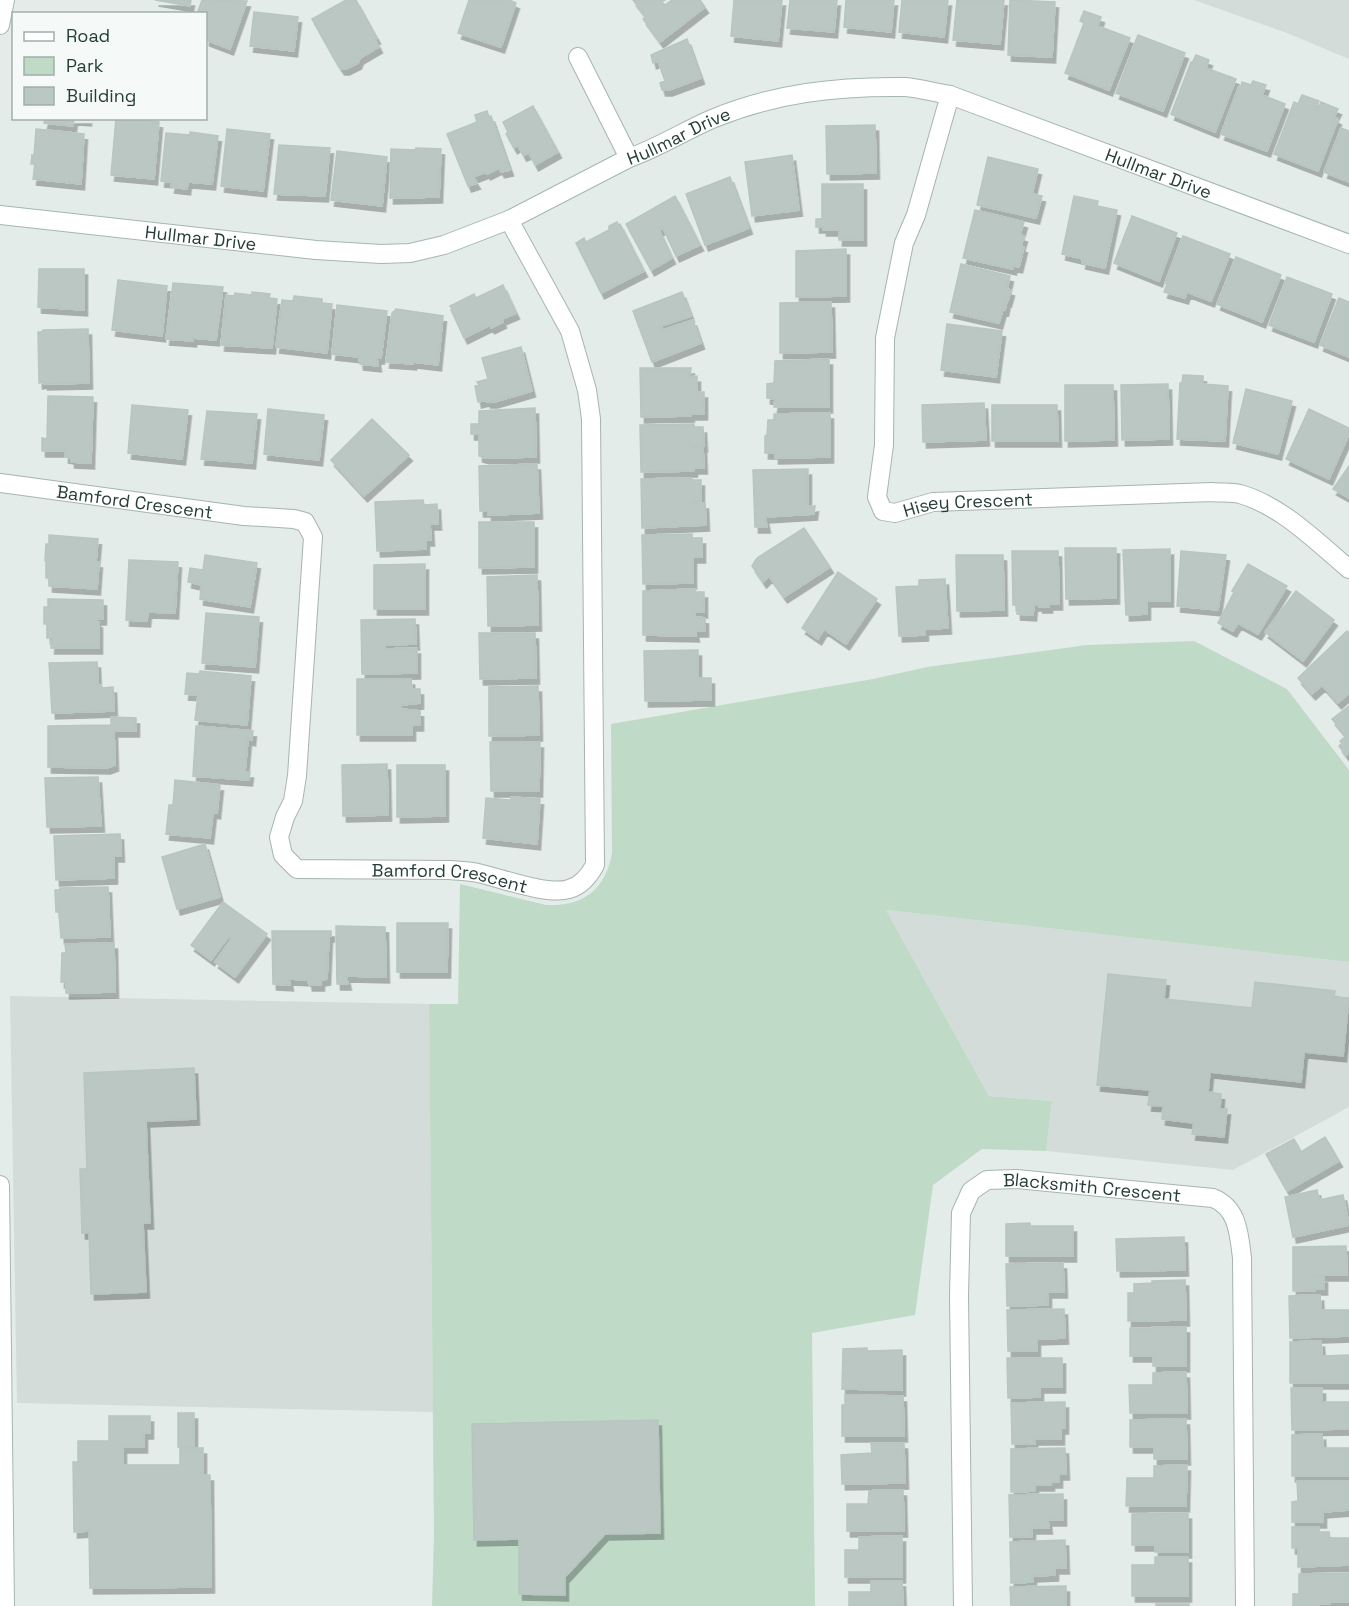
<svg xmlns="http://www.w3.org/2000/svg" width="1349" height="1606" font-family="'Space Grotesk',sans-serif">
  <defs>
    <filter id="shadow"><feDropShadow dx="3.5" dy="6" stdDeviation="0" flood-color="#0004"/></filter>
  </defs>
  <rect width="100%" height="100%" fill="#e4ece9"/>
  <path fill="#d3dcd8" d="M1194 0H1349V59L1287 33Z
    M886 910 1349 962V1107L1233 1170 1046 1151 1052 1101 989 1096Z
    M10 996 429 1004 433 1412 17 1403Z"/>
  <path fill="#bfdbc8" d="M1194 641 1287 689 1349 770V962L886 910 989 1096 1052 1101 1046 1151 982 1149 933 1185 915 1315 812 1333 815 1606H432L434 1534 429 1004H458L460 884 546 905C583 907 606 889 612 853L611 724 873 679 927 667 1087 645Z"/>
  <path fill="#bac7c2" stroke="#b7c6c0" stroke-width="1.5" filter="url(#shadow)" d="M155 0H191L190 6Z
    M202 0 247 1 230 49 206 40V14H197Z
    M346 0H356L377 38 375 39 379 47 360 58 358 63 346 69H341L335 60 312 19Z
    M469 0H509L516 3 501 47 458 33Z
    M633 0H665L662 2 665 5 672 0H700L705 7 660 42 643 19 646 17Z
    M734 0H782L778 41 731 36Z
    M790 0H837L834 32 787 28Z
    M846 0H894L891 32 844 27Z
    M902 0H948L944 37 899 32Z
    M957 0H1004L1000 44 953 40Z
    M1010 0 1055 2 1052 57 1008 55Z
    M1084 11 1101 17 1098 26 1130 38 1109 90 1065 73 1084 23 1080 21Z
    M254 12 298 17 294 51 250 46Z
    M1138 35 1185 53 1163 111 1116 93Z
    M687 39 701 78 669 90H662L660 83 665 81 658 61 653 63 651 55Z
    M1196 55 1209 60 1206 68 1236 79 1215 132 1171 114 1191 62 1192 63Z
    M1253 81 1266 85 1262 95 1285 104 1267 151 1221 134 1239 86 1241 87 1242 82 1251 85Z
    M1302 95 1319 101 1315 110 1317 111 1321 102 1338 109 1334 117 1338 119 1318 171 1274 154 1294 102 1298 104Z
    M533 106 558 152 535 165 529 153 523 155 518 145 514 148 506 134 508 132 503 122Z
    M487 111 489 117 491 116 510 170 501 172 499 168 487 174 486 172 473 177 477 183 468 186 447 134 477 122 475 115Z
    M45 118H88V120L74 119 73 126 44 123Z
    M116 118 159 122 154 179 111 175Z
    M875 125 876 173 827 174 826 126Z
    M1341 128 1349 131V182L1324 172Z
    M36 129 84 134 81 184 33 179 35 164H31L32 155 34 156Z
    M227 129 270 134 263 191 221 186Z
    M190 132 218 136 212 184 188 182 187 189 171 187 172 182 161 181 166 133 190 135Z
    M279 145 330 148 325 196 274 194Z
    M416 148 441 149 439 197 390 198 391 149 415 150Z
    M337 151 387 157 382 206 331 200Z
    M792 155 799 210 752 216 745 162Z
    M988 157 1038 169 1032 194 1042 196 1036 218 977 205Z
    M730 177 749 228 705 245 686 194Z
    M822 184H863V240H839V230H823V227H816V219H822Z
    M675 196 700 245 676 256 663 228 659 230 672 258 651 270 626 224Z
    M1074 196 1098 201 1097 206 1117 210 1105 268 1082 263 1083 259 1062 254Z
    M975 210 1024 222 1020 235 1024 236 1021 246 1024 247 1019 267 1013 266V269L963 258Z
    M1132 216 1177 233 1159 281 1114 263Z
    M617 222 618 225 620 224 644 271 601 293 576 243 584 238 586 242 609 230V226Z
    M1183 236 1230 254 1211 301 1187 292 1185 298 1164 292 1167 284 1165 283Z
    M846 249V296L796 297V251Z
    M1236 257 1281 275 1262 322 1217 304Z
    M961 264 1010 276 1007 289 1011 290 1008 301H1007L1005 310 1003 309 999 323 950 312Z
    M39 269H84V310L38 307Z
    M1287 277 1332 294 1314 342 1269 325Z
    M118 280 167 286 162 336 112 330Z
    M173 283 223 287 216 340 193 338V341L166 339Z
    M503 285 516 313 502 319 503 322 491 328 490 325 464 338 451 310 452 309 450 306 474 294 476 298Z
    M252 292 270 294 269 298 277 299 272 348 221 345 226 295 234 296 235 293 252 295Z
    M682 292 691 316 661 326 663 330 693 320 701 343 652 362 633 311Z
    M294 296 322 299V303L332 304 327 353 276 347 282 300 293 301Z
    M1339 298 1349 302V357L1320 345Z
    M831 302 832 352 780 353V303Z
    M337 305 387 311 381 358H377L378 366 360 364 359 357 332 354Z
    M396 309 443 316 438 365 413 362V364L386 362 392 313Z
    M947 324 1002 331 996 377 941 370Z
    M88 329 89 383 44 384V382L39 383 38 332H42L43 330Z
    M521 347 532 391 494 402H487L486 400 478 402 475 386 479 385 477 382 488 379 482 358Z
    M829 359V407H774L775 399 767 398V384L774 383 775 361Z
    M640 368H691L690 377 697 376V392H690H704V414H691V416L641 417Z
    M1183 375 1203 376V384L1228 386 1225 441 1177 439 1180 383H1182Z
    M1168 384 1169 439 1122 440 1121 385Z
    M1065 385H1113L1114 440 1065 441Z
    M1246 389 1292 401 1278 454 1233 443Z
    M48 396 93 397 91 463 71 462V458L65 457V451H42V438L47 439Z
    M984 403 986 440 923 442 922 405Z
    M132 405 188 410 182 459 128 453Z
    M992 405H1057L1058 441H992Z
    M535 408 536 457 486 458 479 456V434H471V424H479V411Z
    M268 409 324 415 319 460 264 454Z
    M1309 409 1349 428V434L1329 479 1286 459Z
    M207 411 257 414 252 463 201 459Z
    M830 413V457L775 458V453H765V436L767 435 768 420H774V414Z
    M372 419 409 455 364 496 331 460Z
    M694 424V427H703L704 446H694V448L703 447 704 468H694V471L641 472 640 425Z
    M537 464 539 513 488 515V511H480L479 466Z
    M1349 466V498L1333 489Z
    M808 469V507L815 506 814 514 765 517 767 527H755L753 470Z
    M692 478V480H701V501H692V503H705L706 525 642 528 641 479Z
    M423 500 424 505 437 504 438 524H430L431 540H426V549L377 551 375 502Z
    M479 522H534V567L479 568Z
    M804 528 830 567 784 597 769 576 763 582 752 566 757 558Z
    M692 534V538H702V557H693V583L643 584 642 535Z
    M49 535 98 539 96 562H99L97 589 49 586V578H46V562L45 561 46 544H49Z
    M1065 548H1116V598L1066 599Z
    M1170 549V601H1147V614L1126 615 1123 550Z
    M1012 551H1058L1059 604H1049V607H1039V605H1034L1033 615 1017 614V605H1013Z
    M1181 551 1226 555 1218 610 1177 606Z
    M205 555 257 563 250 607 200 599 201 585 188 582 190 568 203 570Z
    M956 555H1003L1004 610 957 611Z
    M129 560 178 562 175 613 148 612 147 621 126 620Z
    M425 564V609H374V565Z
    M1248 564 1287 586 1258 634 1238 623 1233 631 1218 623 1234 592 1232 591Z
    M838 572 877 599 846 644 824 629 818 639 802 628Z
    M537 575 538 625 488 626 487 577Z
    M945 579 948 628 925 629V635L899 636 896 587 919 586V580Z
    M695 589V592H704V612H695V617L705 618V631H695L696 636 643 635V591Z
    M1296 591 1334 620 1303 661 1265 632Z
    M48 599 103 600V619H97V622H99V648H51L52 638H47V624H44V607H48Z
    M206 613 259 617 255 667 202 663Z
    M415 619 416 644 385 645V649L417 648V673L362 674 361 620Z
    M1347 631 1349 633V693L1338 703 1322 685 1312 694 1298 678Z
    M479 633H535L536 678 480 679Z
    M698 650V678H711V700L645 701 644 651Z
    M97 662 98 685H101V688L113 687 114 711 52 713 49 663Z
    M200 671 251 676 247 725 195 720 198 695 185 694 187 673 199 674Z
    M357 679H411L412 689H420V703L401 705V709L420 711V725H412V735H357Z
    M538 686 539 735 489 736V687Z
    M1349 706V752L1346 755 1339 746 1342 743 1340 741 1346 736 1332 719Z
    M111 717 136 718V731H114L115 765 107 768 48 767V726L111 725Z
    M196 726 253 731 252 740 248 739 245 772H250L249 780 193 776Z
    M490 742H540L539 791H491Z
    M387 764 388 815 343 816 342 765Z
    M397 765H445V816L397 817Z
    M98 777 101 826 47 827 45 778Z
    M175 780 220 785 217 813 213 812 210 838 166 834 169 805H173Z
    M511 797 540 799 537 844 483 838 486 798 511 800Z
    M120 834 121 856H114V878L56 880 54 836Z
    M205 844 220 897 177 909 162 857Z
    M108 887 110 937 61 938 59 913 60 912H56L55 890H60V888Z
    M223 902 267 934 235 977 215 962 232 938 229 936 211 960 191 945Z
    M397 923H448L447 972H397Z
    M336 926 385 927 386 977 346 976 348 984H337Z
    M272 931H331V936H329L327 979 321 980V985H309L308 980 289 979 290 985 273 984Z
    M114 943 115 992 66 993V982H61L62 953H66L65 944Z
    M1108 974 1166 980 1164 999 1252 1008 1255 982 1335 991 1334 997 1349 998 1343 1056 1304 1052 1301 1082 1210 1072 1208 1092 1221 1094 1220 1109H1227L1224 1137 1192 1134 1194 1123 1162 1119 1163 1106 1148 1105 1150 1090 1097 1085Z
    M194 1068 196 1119 146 1121 150 1223H143L146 1292 91 1294 89 1233H82L80 1169H87L84 1073Z
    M1325 1137 1339 1161 1287 1191 1266 1154 1294 1139 1301 1152Z
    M1317 1190 1319 1200 1343 1195 1349 1225 1293 1237 1285 1197Z
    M1030 1223V1226H1073V1256H1006V1224Z
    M1184 1237 1185 1270 1117 1271 1116 1239Z
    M1346 1246 1347 1275H1315V1277H1324V1289H1315V1291H1293V1247Z
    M1063 1263 1064 1292H1048V1305L1007 1306 1006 1264Z
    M1185 1280 1186 1320 1128 1321V1293H1134V1284L1152 1283V1281Z
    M1320 1295 1321 1310H1349V1336L1290 1338 1289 1296Z
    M1064 1309 1065 1338 1037 1339V1351H1008L1007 1310Z
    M1153 1327H1186V1366H1153V1356H1130V1328H1154Z
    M1321 1341 1322 1356 1349 1355V1383H1290V1342Z
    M867 1348V1351L902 1350V1390L842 1389 843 1349Z
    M1007 1358H1062V1387H1040V1397L1008 1398Z
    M1186 1372 1187 1413H1130L1129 1385H1153V1373Z
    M1291 1388H1322V1402H1349V1429L1292 1430Z
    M845 1395 903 1396 904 1436H842V1405H845Z
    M1065 1402V1428H1061V1439H1034L1035 1444H1012L1011 1403Z
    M178 1413H194V1447H178Z
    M109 1416H150V1433H144V1447H123V1465H180V1448H203V1475H210L211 1587 90 1588 89 1531 74 1532 73 1462H78V1441H109Z
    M1186 1419 1187 1459H1154V1447H1130V1420Z
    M658 1420 660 1533 605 1534 565 1577V1595L519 1594V1539L474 1540 472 1424Z
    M1322 1434 1323 1448H1349V1476H1292V1435Z
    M871 1443H904L905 1483 842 1484 841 1455 872 1453Z
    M1065 1448 1066 1474H1059V1482H1051V1485H1035V1491L1011 1492V1449Z
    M1187 1465 1186 1506H1126L1127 1478H1154V1466Z
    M1297 1481H1349V1510L1323 1512V1522H1292V1502L1298 1501Z
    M881 1490H903L904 1531H847V1504H868L869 1491Z
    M1063 1494V1520H1048L1049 1528H1032V1537H1010L1009 1495Z
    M1188 1513V1552H1155V1545H1132V1514Z
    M1292 1527H1319V1532H1329L1330 1538H1349V1565L1298 1567V1548H1292Z
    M902 1536V1577H845V1550H859V1537Z
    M1065 1540 1066 1568H1055V1575L1033 1576V1582L1011 1583 1010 1542Z
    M1155 1557H1188V1596H1132V1565H1155Z
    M1349 1573V1602H1330V1604H1319V1606H1293V1594H1299V1574Z
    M871 1581H902L903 1606H849V1592H871Z
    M1066 1586V1606H1011L1010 1587Z
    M1156 1604H1189V1606H1156Z"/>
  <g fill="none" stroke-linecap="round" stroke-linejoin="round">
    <defs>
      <g id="street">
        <path d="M578 57 629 158"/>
        <path id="s1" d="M950 95 916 215 904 243 885 338 884 445 877 497 883 511 895 513 933 502 1212 492C1221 493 1231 492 1240 494 1282 506 1317 542 1349 569"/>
        <path id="s2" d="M0 483 244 516 294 519 305 522 313 537 297 776 293 801 285 817 279 837 283 855 297 869 450 870C459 871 469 871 478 873 501 878 547 896 569 889 581 886 589 876 595 865L591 419 587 390 570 331 509 220"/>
        <path id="s3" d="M963 1606 959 1296 961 1213 971 1191 987 1180 1016 1179 1213 1198C1238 1208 1239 1234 1242 1258L1245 1606"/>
      </g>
      <g id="secondary">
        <path d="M0 25 5 0"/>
        <path id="s4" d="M0 215 316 250 381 254 410 253 444 245 509 220 629 158C658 148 684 131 712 119 775 93 837 86 905 87 920 88 935 93 950 95L1349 244"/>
        <path d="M0 1185 5 1606"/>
      </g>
    </defs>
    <use href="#street" stroke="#a7b4b0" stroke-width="20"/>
    <use href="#secondary" stroke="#a4b7b1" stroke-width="20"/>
    <use href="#street" stroke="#fff" stroke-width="18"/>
    <use href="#secondary" stroke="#fff" stroke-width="18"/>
  </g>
  <g text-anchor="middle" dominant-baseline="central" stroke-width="5" stroke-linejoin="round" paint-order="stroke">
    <g font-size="18" fill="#253d38" stroke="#f5f9f7">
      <text stroke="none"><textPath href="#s4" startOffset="706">Hullmar Drive</textPath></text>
      <text stroke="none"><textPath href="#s4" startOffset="1209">Hullmar Drive</textPath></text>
      <text stroke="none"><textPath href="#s4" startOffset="202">Hullmar Drive</textPath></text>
      <text stroke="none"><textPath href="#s2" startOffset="136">Bamford Crescent</textPath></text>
      <text stroke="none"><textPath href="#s1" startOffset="513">Hisey Crescent</textPath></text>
      <text stroke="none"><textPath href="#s2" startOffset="820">Bamford Crescent</textPath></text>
      <text stroke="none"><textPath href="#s3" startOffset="542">Blacksmith Crescent</textPath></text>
    </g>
  </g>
  <rect x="12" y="12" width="195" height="108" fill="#f5f9f7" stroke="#a2aeab" stroke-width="1.5"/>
  <rect x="24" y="32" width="30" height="9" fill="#ffffff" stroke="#a2aeab" stroke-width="1.5"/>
  <text x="66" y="42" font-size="18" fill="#253d38">Road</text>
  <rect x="24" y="57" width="30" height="18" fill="#bfdbc8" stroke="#a2aeab" stroke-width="1.5"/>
  <text x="66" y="72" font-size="18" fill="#253d38">Park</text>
  <rect x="24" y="87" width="30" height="18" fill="#bac7c2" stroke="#a2aeab" stroke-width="1.5"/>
  <text x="66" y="102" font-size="18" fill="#253d38">Building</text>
</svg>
